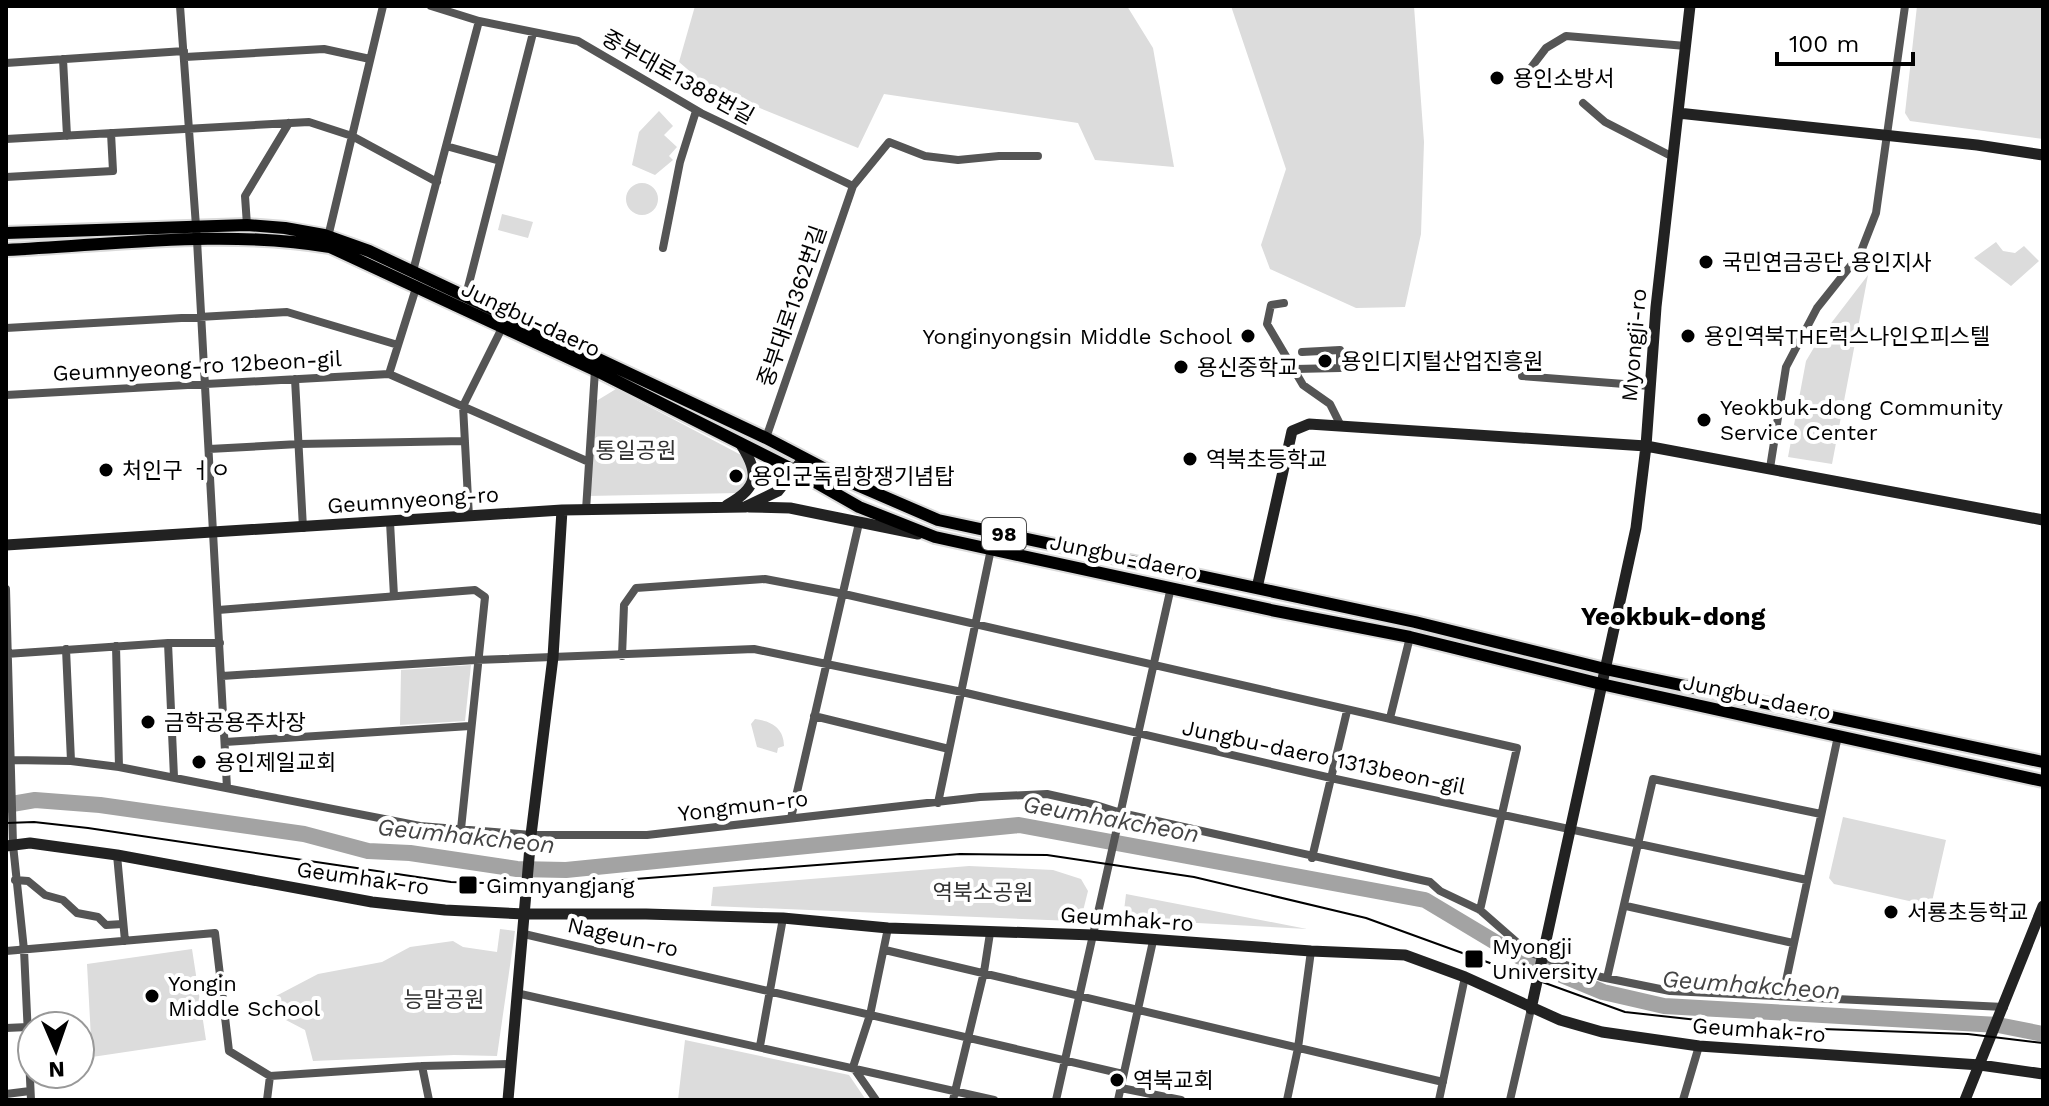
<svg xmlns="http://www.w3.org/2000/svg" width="2049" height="1106" font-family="'Work Sans','Noto Sans KR',sans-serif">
  <rect width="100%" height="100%" fill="#fff"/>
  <path fill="#dcdcdc" d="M695 6H1127L1153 48 1174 167 1095 160 1078 123 884 94 858 148 708 87 679 62Z
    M1231 6H1414L1424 142 1421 234 1405 307 1356 308 1270 269 1261 245 1286 169Z
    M1917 6H2043V139L1910 121 1905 113Z
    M659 111 673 126 664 135 677 147 669 156 673 160 655 175 632 165 639 132Z
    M626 199a16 16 0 1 1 32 0a16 16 0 1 1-32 0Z
    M502 214 533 222 528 238 498 230Z
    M1996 242 2003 251 2015 253 2024 246 2039 261 2011 286 1974 258Z
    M1868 275 1832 464 1788 457 1806 361 1819 339Z
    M616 389 743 456 750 468 747 483 739 493 587 496 593 403Z
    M471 665 465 721 400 725 401 670Z
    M755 719C771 721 784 728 784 746L778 748 777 753 757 747 751 724Z
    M1843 817 1946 840 1931 906 1834 884 1829 878Z
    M969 866 1053 870 1081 879 1088 891 1083 911 1073 921 711 906 713 887Z
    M1126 894 1307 929 1123 919Z
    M500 929 515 931 497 1056 454 1055 313 1061 305 1030 284 1019 276 996 318 974 382 962 410 947 453 941 463 947 497 952Z
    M192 949 206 1040 92 1057 87 964Z
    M685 1040 849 1075 866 1100H678Z"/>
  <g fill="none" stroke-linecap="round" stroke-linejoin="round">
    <path stroke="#a3a3a3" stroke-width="16" d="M6 805 35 800 100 805 304 834 368 851 410 853 517 869 566 870 1019 825 1425 900 1525 960 1603 992 1664 1006 1998 1025 2043 1034"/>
    <defs>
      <path id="primary" d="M6 233 247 225 285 228 324 235 369 251 766 438 850 482 938 520 1415 622 1605 669 2043 762
        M6 250C113 245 224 229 330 247L595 370 796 471 859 507 935 537 1271 610 1410 637 1601 684 2043 781"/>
    </defs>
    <use href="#primary" stroke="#dbdbdb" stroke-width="16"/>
    <path stroke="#555" stroke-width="8" d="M180 6 197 240 227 788
      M431 6 479 21 578 41 701 113 853 186
      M185 57 324 49 370 59
      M63 59 67 136
      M6 63 184 51
      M1520 82 1546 48 1566 36 1686 46
      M1583 103 1605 122 1673 157
      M6 139 309 122 352 136 437 182
      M446 146 500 161
      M6 177 113 171 111 133
      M247 225 245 196 289 123
      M328 237 383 6
      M663 248 680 162 696 111
      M413 271 479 21
      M466 295 533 33
      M1284 303 1271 305 1267 324 1303 385 1330 404 1341 426
      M6 328 287 312 398 345
      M1295 369 1340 368V350L1302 352
      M389 374 416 288
      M1522 376 1650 386
      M295 379 303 528
      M6 395 389 374 589 462
      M766 438 853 186 889 142 925 156 958 160 999 156H1038
      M209 449 299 444 465 441
      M1770 468 1786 367 1817 308 1860 254 1876 213 1905 6
      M586 510 595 370
      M469 517 463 406 502 328
      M390 522 394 596
      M6 589 13 845 24 950 31 1100
      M218 610 475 590 485 597 461 829
      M168 643 174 777
      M116 646 119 767
      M66 649 71 761
      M6 654 168 643H220
      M622 656 624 605 636 588 765 579 844 594 1517 748 1480 910
      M222 676 476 660 754 649 962 692 1331 778 1807 880
      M814 716 949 749
      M1390 718 1410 637
      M225 742 470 726
      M6 762 12 760 71 761 119 767 420 826 531 835H647L980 797 1047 794 1096 805 1121 813 1430 882 1440 891 1480 910 1528 952 1601 977 1670 991 2004 1007
      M938 803 991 549
      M791 818 859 523
      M117 855 125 941
      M1312 858 1347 711
      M15 880 28 881 45 895 63 900 77 913 98 917 106 925 123 924
      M1626 906 1793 943
      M524 934 1123 1074
      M885 950 1443 1082
      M6 951 215 933 229 1051 270 1076 267 1100
      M1607 978 1653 779 1821 814
      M516 993 994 1100
      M1783 995 1838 736
      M6 1028 28 1027
      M760 1046 783 918
      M422 1066 429 1100
      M853 1067 870 1015 888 928
      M853 1067 876 1100
      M270 1076 422 1066 511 1064
      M1121 1088 1181 1100
      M6 1094 30 1091
      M953 1100 984 972 990 933
      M1056 1100 1171 587
      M1118 1100 1153 941
      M1287 1100 1298 1048 1311 951
      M1439 1100 1465 977
      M1510 1100 1531 1009
      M1683 1100 1699 1046"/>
    <path stroke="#222" stroke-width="11" d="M1678 113 1977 145 2043 155
      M727 505C760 487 759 472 740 443
      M749 507 790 508 918 534
      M6 545 562 510 745 507 778 491 804 458
      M1257 588 1292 431 1309 424 1646 446 2043 520
      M6 846 30 843 117 855 372 902 445 910 525 914H646L783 918 888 928 1093 935 1311 951 1405 955 1465 977 1560 1020 1602 1032 1699 1046 1980 1065 2043 1074
      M1531 1009 1636 528 1646 446 1656 307 1690 6
      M508 1100 531 835 553 657 562 510
      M1965 1100 2043 906"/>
    <use href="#primary" stroke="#000" stroke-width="12"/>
    <path stroke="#000" stroke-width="2" d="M6 823 34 822 88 828 451 882 558 885 960 854 1047 855 1194 877 1366 918 1625 1012 1761 1027 1968 1034 2043 1043"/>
  </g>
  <g fill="#000" stroke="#fff" stroke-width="3">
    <circle cx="1497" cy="78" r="8"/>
    <circle cx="1706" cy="262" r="8"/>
    <circle cx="1248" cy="336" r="8"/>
    <circle cx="1688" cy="336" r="8"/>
    <circle cx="1325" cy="361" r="8"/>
    <circle cx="1181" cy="367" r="8"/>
    <circle cx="1704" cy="420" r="8"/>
    <circle cx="1190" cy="459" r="8"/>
    <circle cx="106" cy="470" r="8"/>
    <circle cx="736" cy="476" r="8"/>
    <circle cx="148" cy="722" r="8"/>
    <circle cx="199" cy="762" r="8"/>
    <rect x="458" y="875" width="20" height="20" rx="4"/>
    <circle cx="1891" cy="912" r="8"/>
    <rect x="1464" y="949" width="20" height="20" rx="4"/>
    <circle cx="152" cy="996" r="8"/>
    <circle cx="1117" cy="1080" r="8"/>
  </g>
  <g text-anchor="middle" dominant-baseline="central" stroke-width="8" stroke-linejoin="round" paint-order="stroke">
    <rect fill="#fff" stroke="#4c4c4c" stroke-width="2" x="982" y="518" width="44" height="32" rx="6"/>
    <g font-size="20" font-weight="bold" fill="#000">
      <text x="1004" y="534">98</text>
    </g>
    <g font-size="22" fill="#000" stroke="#fff">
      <text transform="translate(678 77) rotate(29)">중부대로1388번길</text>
      <text transform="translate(792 306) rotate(-71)">중부대로1362번길</text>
      <text transform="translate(531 319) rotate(25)">Jungbu-daero</text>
      <text transform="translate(1634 345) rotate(-85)">Myongji-ro</text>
      <text transform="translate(197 366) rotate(-3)">Geumnyeong-ro 12beon-gil</text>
      <text transform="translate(413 500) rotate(-4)">Geumnyeong-ro</text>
      <text transform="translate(1124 557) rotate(12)">Jungbu-daero</text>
      <text transform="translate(1757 697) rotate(12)">Jungbu-daero</text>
      <text transform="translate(1324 757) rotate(12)">Jungbu-daero 1313beon-gil</text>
      <text transform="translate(743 806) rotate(-7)">Yongmun-ro</text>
      <text transform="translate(363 878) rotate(8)">Geumhak-ro</text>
      <text transform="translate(1127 919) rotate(4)">Geumhak-ro</text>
      <text transform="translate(623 937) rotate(13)">Nageun-ro</text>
      <text transform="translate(1759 1030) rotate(4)">Geumhak-ro</text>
    </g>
    <g font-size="22" fill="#000" stroke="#fff" text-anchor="start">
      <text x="1513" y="78">용인소방서</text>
      <text x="1722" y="262">국민연금공단 용인지사</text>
      <text x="1232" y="336" text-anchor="end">Yonginyongsin Middle School</text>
      <text x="1704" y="336">용인역북THE럭스나인오피스텔</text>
      <text x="1341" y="361">용인디지털산업진흥원</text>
      <text x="1197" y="367">용신중학교</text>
      <text x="1720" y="407">Yeokbuk-dong Community<tspan x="1720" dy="25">Service Center</tspan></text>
      <text x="1206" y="459">역북초등학교</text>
      <text x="122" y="470">처인구 ㅓㅇ</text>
      <text x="752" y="476">용인군독립항쟁기념탑</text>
      <text x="164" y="722">금학공용주차장</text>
      <text x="215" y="762">용인제일교회</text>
      <text x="486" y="885">Gimnyangjang</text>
      <text x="1907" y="912">서룡초등학교</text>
      <text x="1492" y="946">Myongji<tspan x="1492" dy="25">University</tspan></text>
      <text x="168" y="983">Yongin<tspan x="168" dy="25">Middle School</tspan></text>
      <text x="1133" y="1080">역북교회</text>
    </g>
    <g font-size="22" fill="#333" stroke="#fff">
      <text x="636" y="450">통일공원</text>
      <text x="983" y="892">역북소공원</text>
      <text x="444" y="999">능말공원</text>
    </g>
    <g font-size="24" font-style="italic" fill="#444" stroke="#fff">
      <text transform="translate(1111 819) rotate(10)">Geumhakcheon</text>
      <text transform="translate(466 836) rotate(6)">Geumhakcheon</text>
      <text transform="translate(1751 985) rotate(4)">Geumhakcheon</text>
    </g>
    <g font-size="26" font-weight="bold" fill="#000" stroke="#fff">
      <text x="1673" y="616">Yeokbuk-dong</text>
    </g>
  </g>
  <rect width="2049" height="1106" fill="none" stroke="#000000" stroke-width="16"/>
  <g transform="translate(56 1050) rotate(178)"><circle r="38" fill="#ffffff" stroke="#999999" stroke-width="2"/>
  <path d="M0-6L14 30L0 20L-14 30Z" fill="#000000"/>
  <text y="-12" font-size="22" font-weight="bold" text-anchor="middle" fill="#000000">N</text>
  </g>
  <path d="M1777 52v12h136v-12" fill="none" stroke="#000000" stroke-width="4"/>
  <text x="1789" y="52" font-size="24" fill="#000000" stroke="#ffffff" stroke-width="6" paint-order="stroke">100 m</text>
</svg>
